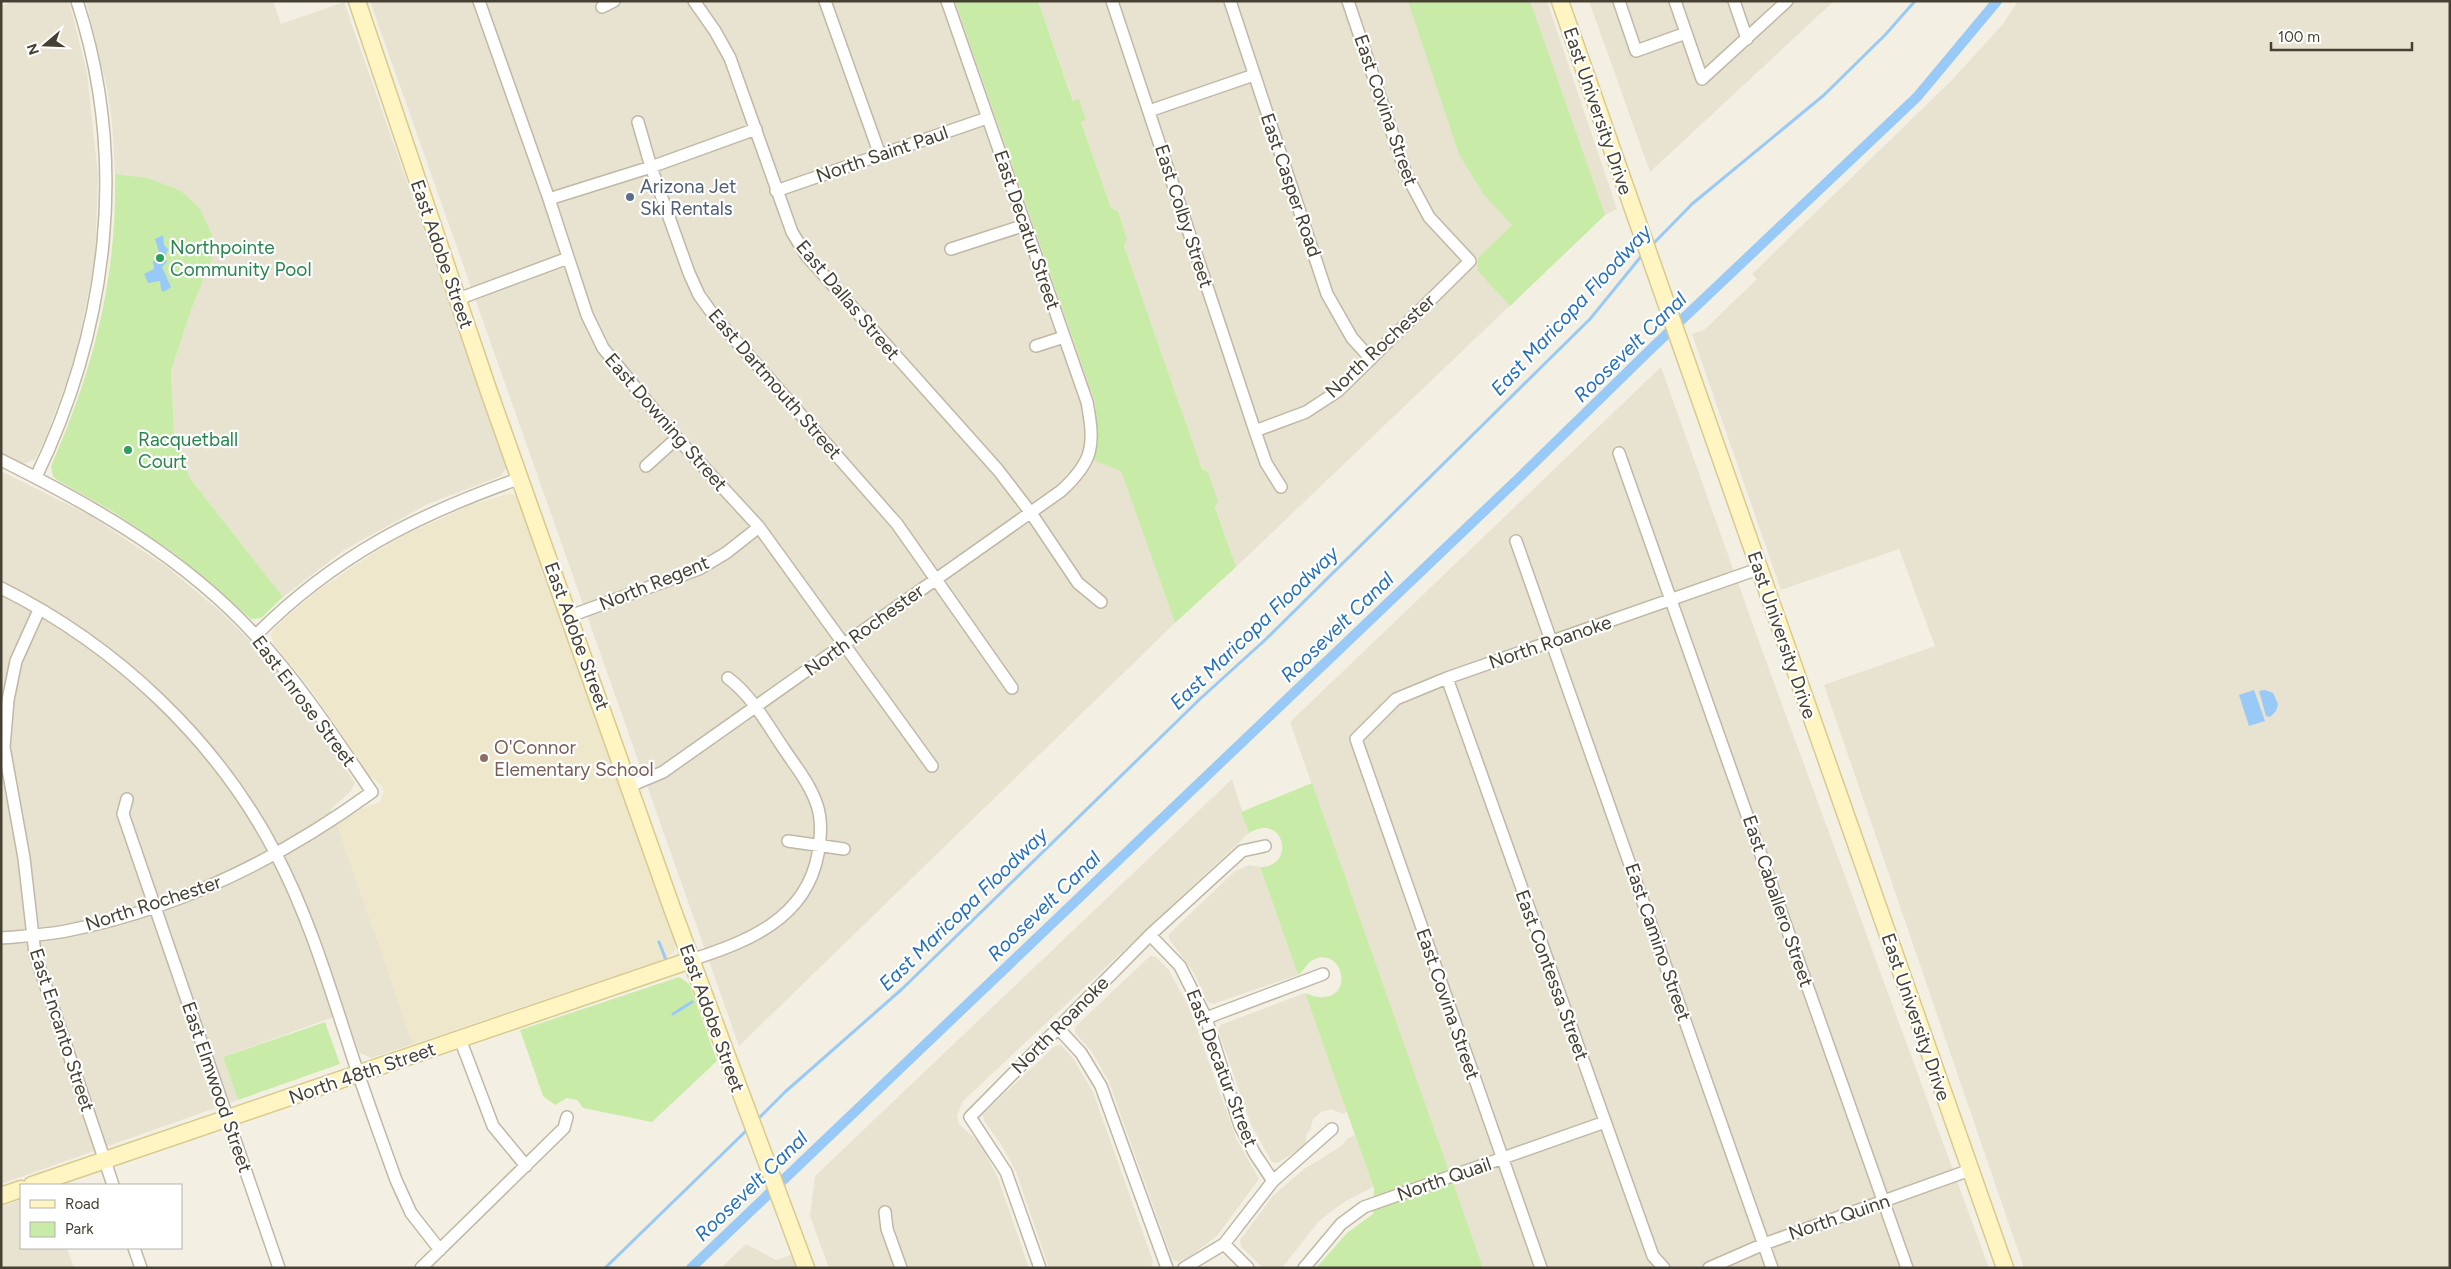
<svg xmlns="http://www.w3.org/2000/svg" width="2451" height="1269" font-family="Figtree,sans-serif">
  <rect width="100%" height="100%" fill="#f3f0e3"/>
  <path fill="#e8e2d1" d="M15 1H69L87 73 98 175 95 260 79 339 70 372 45 439 35 459 24 464 1 453V6Z
    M86 1H273L281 24 344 2 505 462 506 468 501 476 428 504 360 541 343 551 283 597 189 477 180 455 174 432 171 371 191 310 212 259 148 178 115 174 112 122 107 88Z
    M370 1H955L1095 402 1098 440 1093 460 1121 470 1175 623 739 1046Z
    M1038 1H1547L1617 209 1605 215 1236 567 1215 506 1208 472 1202 469 1124 246 1127 239 1118 211 1111 208 1081 122 1078 100 1074 102Z
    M1589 1H1834L1650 172Z
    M2018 1H2450V1268H2024L1824 685 1935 646 1899 549 1781 590 1692 334 1704 330 1757 279 1752 274 1951 81 2003 24Z
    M1661 367 1762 650 1989 1268H1481L1290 722Z
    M1 471 91 516 167 567 222 613 264 655 306 706 355 783 351 791 330 810 335 818 413 1044 371 1058 359 1052 345 1013 223 1057 238 1100 1 1184Z
    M1232 779 1249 833 963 1101 957 1116 959 1124 980 1143 998 1178 1029 1268H829L810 1216 815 1176Z
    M1249 865 1260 867 1298 975 1213 1004 1207 1001 1194 973 1169 939V934L1235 871Z
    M1150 956 1156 957 1168 969 1189 1006 1236 1138 1259 1179 1217 1236 1189 1257 1178 1262 1172 1259 1109 1082 1092 1052 1075 1033V1027Z
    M1305 993 1347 1112 1342 1114 1332 1109 1321 1112 1313 1119 1310 1131 1307 1132 1305 1145 1278 1163 1272 1162 1251 1125 1218 1030 1220 1025Z
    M1061 1045 1073 1058 1093 1092 1148 1247 1153 1261 1151 1268H1049L1016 1172 1002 1146 984 1121 983 1114 1055 1046Z
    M1355 1135 1373 1187 1344 1202 1319 1221 1282 1268H1263L1241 1247 1240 1240 1273 1196 1284 1186 1304 1169 1340 1147 1348 1138Z
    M21 1200V1248H67L74 1268H1V1207Z
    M746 1244 776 1260 791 1255 796 1268H721Z"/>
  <path fill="#eee7cb" d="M510 493 518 497 675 941V950L667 958 413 1044 337 825 363 808 380 802 384 792 382 786 369 775 312 691 274 644 271 636 272 631 281 622 317 591 378 550 409 533 471 505Z"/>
  <path fill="#c8eca7" d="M955 1H1038L1073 101 1079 99 1086 120 1081 122 1111 208 1118 211 1127 239 1124 246 1202 469 1208 472 1218 501 1215 507 1236 567 1175 623 1121 471 1093 460 1098 440 1095 402Z
    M1408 1H1530L1605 215 1510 306 1477 270 1478 258 1512 225 1483 194 1459 154Z
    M115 174 148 178 181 191 200 209 212 235V259L191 310 171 371 174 432 189 477 283 597 261 618 251 619 174 553 112 511 57 480 53 476 51 466C93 371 117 279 115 174Z
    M1312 783 1483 1268H1316L1347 1233 1373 1214 1374 1189 1305 993C1311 995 1317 998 1324 997 1353 995 1343 949 1315 959 1307 962 1305 970 1298 975L1260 867C1297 867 1284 811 1249 833L1241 812Z
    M679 977 688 983 691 988 717 1061 652 1122 583 1108 577 1100 567 1098 555 1105 543 1096 520 1030Z
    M325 1022 340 1064 238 1100 223 1057Z"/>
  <path fill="#98c9f7" d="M163 235 164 245 168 249 165 258 167 262 162 267 171 287 164 292 161 290 160 281 148 283 144 274 154 269 153 261 161 258 155 239Z
    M2254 690 2265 721 2249 726 2239 695Z
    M2265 690 2273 693 2278 704 2276 711 2270 717 2266 716 2259 691Z"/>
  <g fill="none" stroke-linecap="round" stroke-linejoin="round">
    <path stroke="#98c9f7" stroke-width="3" d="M1651 246 1692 204 1824 95 1885 35 1915 1
      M659 942 666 960
      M673 1014 692 1002
      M756 1121 785 1092 902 989 1201 698 1265 640 1590 319 1643 254
      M605 1268 748 1129"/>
    <path stroke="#98c9f7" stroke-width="10" d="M691 1268 1521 476 1653 347 1917 97 1997 1"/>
    <defs>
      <path id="street" d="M479 1 549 199 587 315 603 348 677 438 759 527 932 766
        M694 1 715 31 730 58 792 232 806 255 998 470 1031 513 1078 583 1101 602
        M825 1 880 155
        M1112 1 1255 431 1266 463 1281 487
        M1230 1 1327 294 1352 338 1371 359
        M1619 1 1636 51 1686 33
        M1675 1 1702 79 1787 1
        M1734 1 1747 39
        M602 7 614 1
        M1149 111 1254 75
        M638 122 651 167 689 273 699 295 714 316 897 524 1012 688
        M776 191 987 118
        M549 199 651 167 756 129
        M951 249 1025 225
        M458 299 568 258
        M1036 346 1064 337
        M1255 431 1306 412 1338 391 1470 261 1429 217 1406 174 1348 1
        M1619 453 1907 1268
        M1 460C94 506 185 558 256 636 300 684 335 738 372 792 280 859 178 909 66 931 45 935 23 936 1 938
        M646 466 677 438
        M36 477C108 328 129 160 77 1
        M1516 541 1772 1268
        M1 588C116 645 217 740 276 854 309 917 329 985 351 1052 365 1095 381 1138 396 1180L411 1213 440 1250
        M39 610 16 661 8 700 4 747 24 858 35 954 113 1185
        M570 616 699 569 726 553 759 527
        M256 635C335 556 416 515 521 478
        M1447 678 1653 1256 1664 1268
        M630 786 663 772 1061 491C1094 461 1095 445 1087 402L947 1
        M127 799 123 814 279 1268
        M788 841 844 849
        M1150 935 1180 966 1206 1018 1240 1126 1255 1154 1273 1181
        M691 960C746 942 806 920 818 854 821 838 822 820 817 805 810 784 796 767 784 749 767 724 752 696 728 678
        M1206 1018 1323 974
        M1057 1027 1081 1053 1101 1086 1167 1268
        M460 1039 493 1126 526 1166
        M885 1212 887 1229 901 1268
        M1224 1244 1248 1268
        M134 1248 141 1268
        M421 1268 564 1128 567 1117
        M1040 1268 1006 1172 970 1117 1150 935 1242 851 1265 846
        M1184 1268 1224 1244 1273 1181 1332 1129
        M1304 1268 1341 1224 1364 1207 1605 1122
        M1541 1268 1356 739 1396 699 1447 678 1758 569
        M1709 1268 1764 1244 1970 1170"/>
      <path id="secondary" d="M357 1 488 389 673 911 806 1268
        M1560 1 2005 1268
        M32 1185 691 960
        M1 1196 21 1189"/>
    </defs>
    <use href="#street" stroke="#c0b8a5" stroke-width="14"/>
    <use href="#secondary" stroke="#d8ca8e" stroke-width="19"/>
    <use href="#street" stroke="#fff" stroke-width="11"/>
    <use href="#secondary" stroke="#fff5c2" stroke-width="16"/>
  </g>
  <circle fill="#5c6f8a" stroke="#fff" stroke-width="2" cx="630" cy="197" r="5"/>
  <g fill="#2e9e5b" stroke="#fff" stroke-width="2">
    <circle cx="160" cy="258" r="5"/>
    <circle cx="128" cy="450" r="5"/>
  </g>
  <circle fill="#8d6e63" stroke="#fff" stroke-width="2" cx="484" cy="758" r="5"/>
  <g text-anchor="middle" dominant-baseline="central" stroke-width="4.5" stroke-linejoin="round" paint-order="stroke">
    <g font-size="19" fill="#464033" stroke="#fff">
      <text transform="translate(1386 110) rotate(71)">East Covina Street</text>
      <text transform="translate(1598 111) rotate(71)">East University Drive</text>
      <text transform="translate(882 154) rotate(-19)">North Saint Paul</text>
      <text transform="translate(1291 185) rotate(71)">East Casper Road</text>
      <text transform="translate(1184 216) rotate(72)">East Colby Street</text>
      <text transform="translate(1027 230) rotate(71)">East Decatur Street</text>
      <text transform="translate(442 254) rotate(71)">East Adobe Street</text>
      <text transform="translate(848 300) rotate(50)">East Dallas Street</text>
      <text transform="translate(1380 346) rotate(-43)">North Rochester</text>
      <text transform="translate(775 384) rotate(49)">East Dartmouth Street</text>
      <text transform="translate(666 422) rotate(49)">East Downing Street</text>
      <text transform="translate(654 583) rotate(-22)">North Regent</text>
      <text transform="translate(864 630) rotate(-36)">North Rochester</text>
      <text transform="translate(1782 635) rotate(71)">East University Drive</text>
      <text transform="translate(577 636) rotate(70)">East Adobe Street</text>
      <text transform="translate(1550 642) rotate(-19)">North Roanoke</text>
      <text transform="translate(304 701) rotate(53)">East Enrose Street</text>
      <text transform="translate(1778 901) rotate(71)">East Caballero Street</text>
      <text transform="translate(153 903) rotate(-18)">North Rochester</text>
      <text transform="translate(1658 942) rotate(71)">East Camino Street</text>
      <text transform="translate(1552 975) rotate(70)">East Contessa Street</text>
      <text transform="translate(1448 1004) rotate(71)">East Covina Street</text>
      <text transform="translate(1916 1017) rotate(71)">East University Drive</text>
      <text transform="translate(712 1018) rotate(70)">East Adobe Street</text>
      <text transform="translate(1060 1025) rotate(-45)">North Roanoke</text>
      <text transform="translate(62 1030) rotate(72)">East Encanto Street</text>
      <text transform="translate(1222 1068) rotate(69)">East Decatur Street</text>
      <text transform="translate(362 1073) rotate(-19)">North 48th Street</text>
      <text transform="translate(217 1087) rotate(71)">East Elmwood Street</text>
      <text transform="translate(1444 1179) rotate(-19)">North Quail</text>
      <text transform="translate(1839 1217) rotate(-19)">North Quinn</text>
    </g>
    <g font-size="19" fill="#4e5e75" stroke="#fff" text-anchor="start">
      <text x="640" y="186">Arizona Jet<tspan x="640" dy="22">Ski Rentals</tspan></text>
    </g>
    <g font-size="19" fill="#27864d" stroke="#fff" text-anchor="start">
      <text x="170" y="247">Northpointe<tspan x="170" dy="22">Community Pool</tspan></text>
      <text x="138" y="439">Racquetball<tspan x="138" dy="22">Court</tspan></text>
    </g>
    <g font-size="19" fill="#785e54" stroke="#fff" text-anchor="start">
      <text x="494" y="747">O'Connor<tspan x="494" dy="22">Elementary School</tspan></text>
    </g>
    <g font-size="20" font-style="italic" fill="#226fbc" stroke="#fff">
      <text transform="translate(1571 310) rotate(-47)">East Maricopa Floodway</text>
      <text transform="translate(1630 347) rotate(-44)">Roosevelt Canal</text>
      <text transform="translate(1337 627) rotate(-44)">Roosevelt Canal</text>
      <text transform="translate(1254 628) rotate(-44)">East Maricopa Floodway</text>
      <text transform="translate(1044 906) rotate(-44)">Roosevelt Canal</text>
      <text transform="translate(963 909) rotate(-44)">East Maricopa Floodway</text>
      <text transform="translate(751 1186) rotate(-44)">Roosevelt Canal</text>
    </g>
  </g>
  <rect width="2451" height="1269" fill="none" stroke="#464033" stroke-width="5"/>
  <rect x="20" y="1184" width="162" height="65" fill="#ffffff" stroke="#b5b3ad"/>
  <rect x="30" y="1200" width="25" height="8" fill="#fff5c2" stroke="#b5b3ad"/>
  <text x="65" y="1209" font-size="15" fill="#464033">Road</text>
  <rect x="30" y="1222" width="25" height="15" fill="#c8eca7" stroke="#b5b3ad"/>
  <text x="65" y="1234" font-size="15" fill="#464033">Park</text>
  <g transform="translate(45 45) rotate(251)" stroke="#ffffff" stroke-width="4" paint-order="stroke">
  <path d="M0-4L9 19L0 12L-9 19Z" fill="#464033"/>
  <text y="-8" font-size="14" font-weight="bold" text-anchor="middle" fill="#464033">N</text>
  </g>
  <path d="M2271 42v8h141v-8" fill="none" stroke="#464033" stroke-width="2.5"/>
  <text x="2278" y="42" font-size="15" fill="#464033" stroke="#ffffff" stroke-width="4" paint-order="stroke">100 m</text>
</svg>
